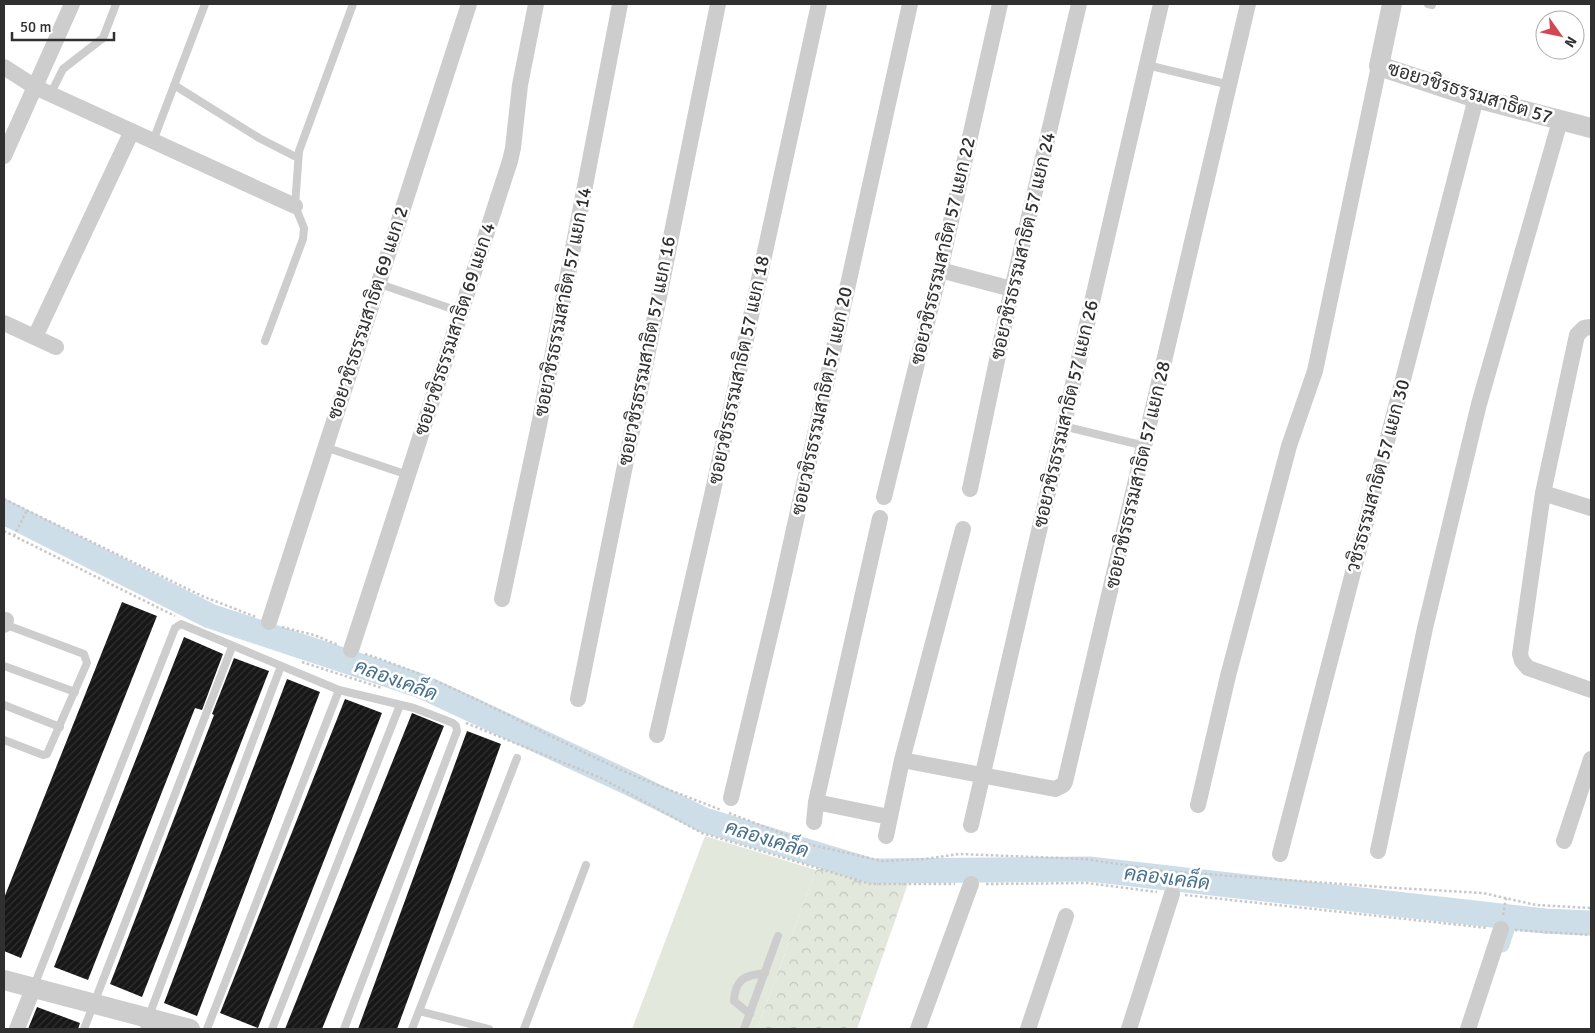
<svg xmlns="http://www.w3.org/2000/svg" width="1595" height="1033" font-family="Signika,Sarabun,sans-serif">
  <defs>
    <pattern id="forest-crowns" width="20" height="18" patternUnits="userSpaceOnUse" patternTransform="scale(1.25)"><rect width="20" height="18" fill="#e3e8dd"/><path d="M2 6a3 3 0 1 1 6 0M12 15a3 3 0 1 1 6 0" fill="none" stroke="#c3c7be"/></pattern>
    <pattern id="building-hatch" width="6" height="6" patternUnits="userSpaceOnUse" patternTransform="scale(1.25)"><rect width="6" height="6" fill="#171717"/><path d="M-1 1l2-2M0 6l6-6M5 7l2-2" fill="none" stroke="#303030"/></pattern>
  </defs>
  <rect width="100%" height="100%" fill="#fff"/>
  <path fill="#e3e8dd" d="M705 836 816 870 757 1029H632Z"/>
  <path fill="url(#forest-crowns)" d="M833 864 873 876 911 875 857 1029H757L816 870Z"/>
  <g fill="none" stroke-linecap="round" stroke-linejoin="round">
    <path stroke="#cedee9" stroke-width="15" d="M1502 945 1511 918"/>
    <path stroke="#cedee9" stroke-width="25" d="M4 512 210 616 421 686 629 783 704 820 872 871 1089 869 1545 921 1591 923"/>
  </g>
  <path fill="url(#building-hatch)" d="M122 602 157 616 21 958 4 951V898Z
    M184 637 223 654 202 710 195 708 88 980 54 967Z
    M234 658 269 671 142 997 110 984 214 715 212 714Z
    M287 679 320 692 197 1016 164 1003Z
    M345 699 382 713 258 1028 220 1013Z
    M412 713 444 726 322 1029H285Z
    M467 731 501 744 466 841 397 1029H358Z
    M37 1007 80 1023 78 1029H28Z"/>
  <g fill="none" stroke-linecap="round" stroke-linejoin="round">
    <path stroke="#c7c7c7" stroke-width="2.5" stroke-dasharray="2.5 2.5" stroke-linecap="butt" d="M4 499 202 596 256 617
      M4 531 175 616
      M14 536 27 510
      M282 627 314 635 338 645
      M365 654C452 682 532 729 615 767 649 783 686 796 721 810
      M302 662 382 688
      M466 723 601 778 702 833 870 884H955
      M729 813 812 845 882 861 925 859 959 854 1085 859 1164 871 1396 888 1483 893 1536 905 1591 908
      M986 884 1087 883 1157 892
      M1185 895 1488 928
      M1503 915 1506 898
      M1515 930 1591 935"/>
    <path stroke="#cdcdcd" stroke-width="8" d="M1428 4 1432 5
      M1147 65 1230 85
      M174 85 259 138 298 158
      M51 93 63 69 103 38 116 4
      M153 141 205 4
      M377 283 461 312
      M265 341 303 239 304 228 295 206 299 151 353 4
      M1063 426 1145 446
      M325 447 408 475
      M4 666 75 692
      M4 705 60 727
      M4 740 43 755 47 754 87 663 84 654 4 624
      M34 986 175 628 181 624 339 690 414 708 453 723 456 726 457 731 344 1029
      M419 1011 489 1029
      M750 1014 734 1001C735 979 745 975 765 973
      M84 1029 232 647
      M144 1029 281 666
      M207 1029 339 690
      M272 1029 400 705
      M412 1029 517 758
      M524 1029 586 865
      M744 1029 778 936"/>
    <path stroke="#cdcdcd" stroke-width="16" d="M4 67 35 87 295 206
      M4 156 72 4
      M940 270 1012 289
      M4 323 56 347
      M1591 327 1584 328 1577 335 1543 493 1520 654 1522 661 1528 668 1591 690
      M35 337 132 131
      M970 489 1012 289 1079 4
      M1543 493 1591 508
      M884 497 940 270 1000 4
      M502 599 539 425 620 4
      M269 622 469 4
      M4 625 6 620
      M351 650 510 161 513 148 520 85 536 4
      M578 699 718 4
      M657 735 712 495 819 4
      M902 760 1055 789 1063 785 1065 782 1248 4
      M731 798 779 597 910 4
      M816 802 889 817
      M1198 805 1228 676 1289 446 1315 371 1379 66
      M814 822 816 802 880 518
      M971 825 1161 4
      M886 836 902 760 963 529
      M1564 841 1591 759
      M1378 851 1425 628 1479 404 1560 121
      M1280 854 1476 98
      M17 1029 33 989
      M918 1029 971 884
      M1028 1029 1066 916
      M1129 1029 1172 894
      M1468 1029 1501 929"/>
    <path stroke="#cdcdcd" stroke-width="20" d="M1392 4 1379 66 1476 98 1591 128
      M4 980 190 1029"/>
  </g>
  <g text-anchor="middle" dominant-baseline="central" stroke-width="5" stroke-linejoin="round" paint-order="stroke">
    <g font-size="19" fill="#303030" stroke="#fff">
      <text transform="translate(1470 93) rotate(17)">ซอยวชิรธรรมสาธิต 57</text>
      <text transform="translate(1023 246) rotate(-77)">ซอยวชิรธรรมสาธิต 57 แยก 24</text>
      <text transform="translate(943 251) rotate(-77)">ซอยวชิรธรรมสาธิต 57 แยก 22</text>
      <text transform="translate(563 302) rotate(-79)">ซอยวชิรธรรมสาธิต 57 แยก 14</text>
      <text transform="translate(368 313) rotate(-72)">ซอยวชิรธรรมสาธิต 69 แยก 2</text>
      <text transform="translate(455 329) rotate(-72)">ซอยวชิรธรรมสาธิต 69 แยก 4</text>
      <text transform="translate(647 351) rotate(-79)">ซอยวชิรธรรมสาธิต 57 แยก 16</text>
      <text transform="translate(739 370) rotate(-78)">ซอยวชิรธรรมสาธิต 57 แยก 18</text>
      <text transform="translate(822 401) rotate(-78)">ซอยวชิรธรรมสาธิต 57 แยก 20</text>
      <text transform="translate(1066 414) rotate(-77)">ซอยวชิรธรรมสาธิต 57 แยก 26</text>
      <text transform="translate(1138 475) rotate(-77)">ซอยวชิรธรรมสาธิต 57 แยก 28</text>
      <text transform="translate(1378 476) rotate(-75)">วชิรธรรมสาธิต 57 แยก 30</text>
    </g>
    <g font-size="20" font-style="italic" fill="#466f89" stroke="#fff">
      <text transform="translate(396 680) rotate(20)">คลองเคล็ด</text>
      <text transform="translate(767 839) rotate(17)">คลองเคล็ด</text>
      <text transform="translate(1167 878) rotate(7)">คลองเคล็ด</text>
    </g>
  </g>
  <rect width="1595" height="1033" fill="none" stroke="#303030" stroke-width="10"/>
  <g transform="translate(1560 35) rotate(123)"><circle r="24" fill="#ffffff" stroke="#acacac"/>
  <path d="M0-4L9 19L0 12L-9 19Z" fill="#d24750"/>
  <text y="-8" font-size="14" font-weight="bold" text-anchor="middle" fill="#303030">N</text>
  </g>
  <path d="M12 32v8h102v-8" fill="none" stroke="#303030" stroke-width="2.5"/>
  <text x="20" y="32" font-size="15" fill="#303030" stroke="#ffffff" stroke-width="4" paint-order="stroke">50 m</text>
</svg>
